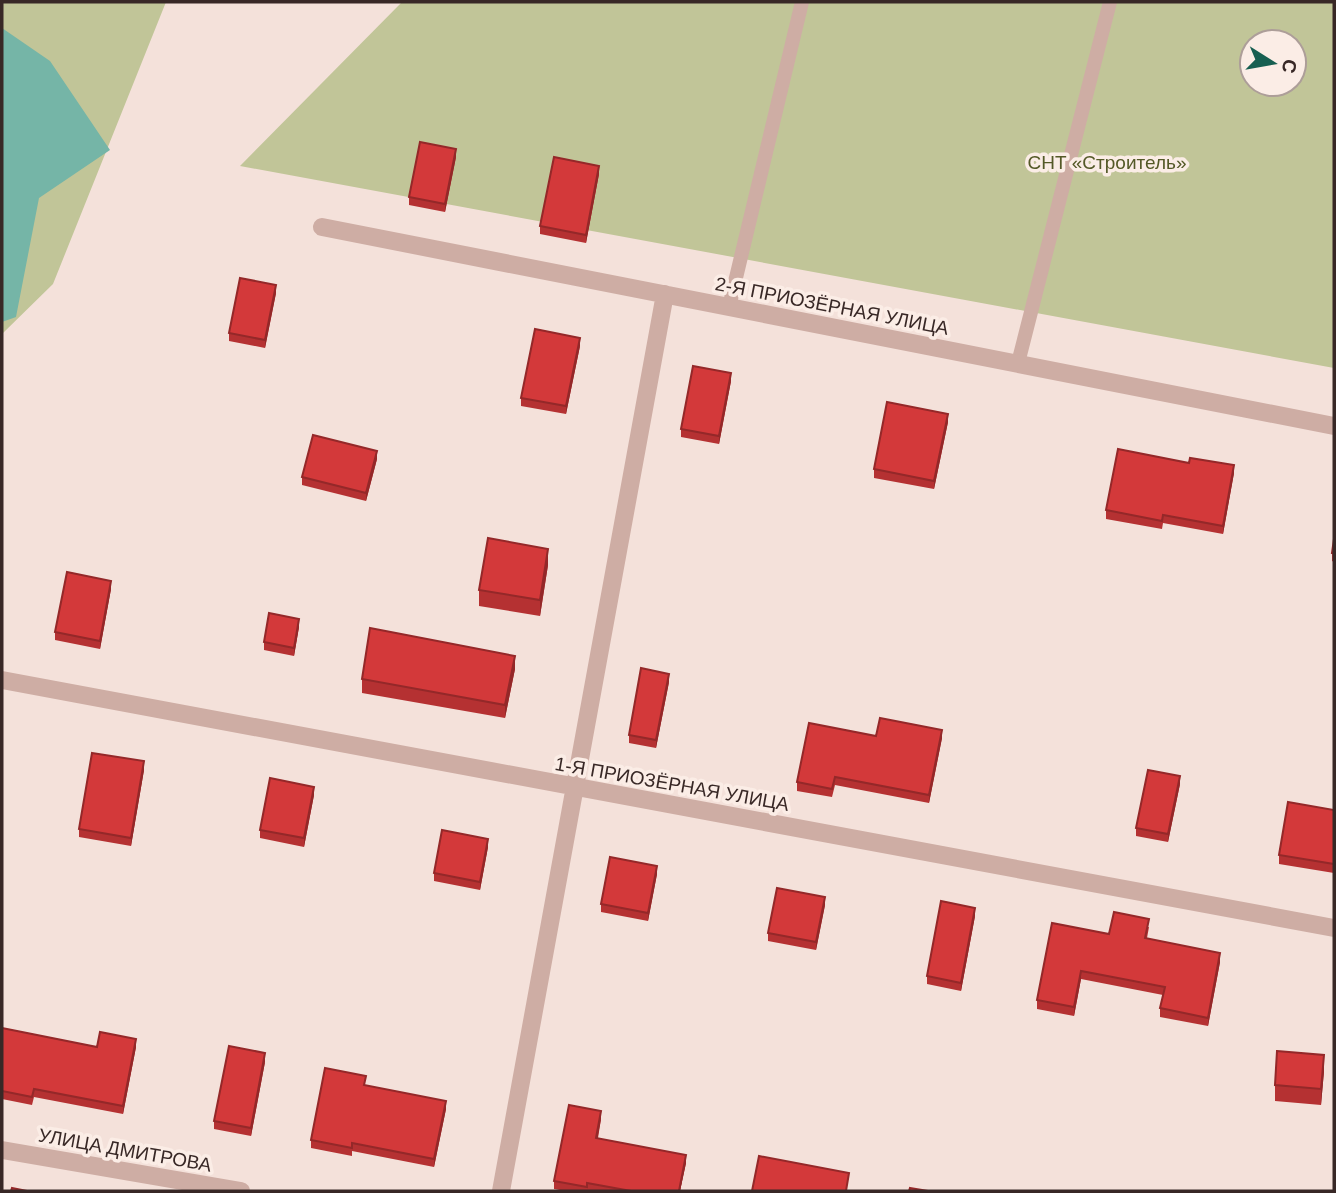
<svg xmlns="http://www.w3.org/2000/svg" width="1336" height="1193" font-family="Helvetica,sans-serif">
  <rect width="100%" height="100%" fill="#f4e1da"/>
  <path fill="#c1c598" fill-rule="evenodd" d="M2 2H166L53 284 2 334Z
    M402 2H1334V368L240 166ZM1252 42H1294V84H1252Z"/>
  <path fill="#75b5a7" d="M2 28 50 61 110 150 39 198 16 317 2 322Z"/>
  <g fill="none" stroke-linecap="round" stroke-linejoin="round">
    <path stroke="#ceada4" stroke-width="14" d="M729 307 802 2
      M1018 363 1110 2"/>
    <path stroke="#ceada4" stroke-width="18" d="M322 227 1334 426
      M2 680 1334 928
      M2 1150 241 1191
      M501 1191 665 294"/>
  </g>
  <path fill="#b53132" d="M456 157 445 212 409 205V197Z
    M599 174 586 243 540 234V226Z
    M276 293 265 348 229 341V333Z
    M580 346 566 414 521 406V398Z
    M731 381 719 444 681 437V429Z
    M948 422 934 489 874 478V469Z
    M377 459 366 501 302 485V477Z
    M1234 473 1223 534 1163 523 1162 529 1106 519V510Z
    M1334 539V562L1332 561V553Z
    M548 565 540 616 479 606V590Z
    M111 589 100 649 55 640V632Z
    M299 627 294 656 264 650V642Z
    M515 669 505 718 362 693V679Z
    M669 682 656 748 629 743V735Z
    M876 736 942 738 929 803 835 785 832 797 797 791V782Z
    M144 770 131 846 79 837V829Z
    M1180 784 1168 842 1136 836V828Z
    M314 795 304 847 260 838V830Z
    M1334 810V873L1279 864V855Z
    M488 847 480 890 434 881V873Z
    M657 874 648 921 601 912V904Z
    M825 905 816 950 768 941V933Z
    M975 916 961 991 927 984V976Z
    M1149 927 1147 938 1220 962 1208 1026 1160 1017V1008L1163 995 1081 979 1074 1016 1037 1009V1000L1109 934Z
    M2 1028 97 1047H136L123 1114 34 1097 32 1105 2 1099Z
    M265 1062 251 1136 214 1129V1121Z
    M1324 1071 1321 1105 1275 1101V1085Z
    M365 1085 446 1109 434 1167 352 1151V1156L311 1148V1140Z
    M601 1119 598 1138 686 1163 680 1191H565L554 1189V1181Z"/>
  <path fill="#942829" d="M456 149V157L445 212V204Z
    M599 166V174L586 243V235Z
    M276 285V293L265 348V340Z
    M580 338V346L566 414V406Z
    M731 373V381L719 444V436Z
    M948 414V422L934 489V481Z
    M377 451V459L366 501V493Z
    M1234 465V473L1223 534V526Z
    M548 549V565L540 616V600Z
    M111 581V589L100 649V641Z
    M299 619V627L294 656V648Z
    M515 656V669L505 718V705Z
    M669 674V682L656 748V740Z
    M942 730V738L929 803V795Z
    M144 761V770L131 846V838Z
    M1180 776V784L1168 842V834Z
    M314 787V795L304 847V838Z
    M488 839V847L480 890V882Z
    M657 866V874L648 921V913Z
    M825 897V905L816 950V942Z
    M975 908V916L961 991V983Z
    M1220 953V962L1208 1026V1018Z
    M1081 971V979L1074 1016V1007Z
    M136 1039V1047L123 1114V1106Z
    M265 1053V1062L251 1136V1128Z
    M1324 1055V1071L1321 1105V1089Z
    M446 1101V1109L434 1167V1159Z
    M601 1111V1119L596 1146V1138Z
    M686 1155V1163L680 1191H679Z"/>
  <path fill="#d3393a" stroke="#942829" stroke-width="2" d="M420 142 456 149 445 204 409 197Z
    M554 157 599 166 586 235 540 226Z
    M240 278 276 285 265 340 229 333Z
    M535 329 580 338 566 406 521 398Z
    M693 366 731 373 719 436 681 429Z
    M887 402 948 414 934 481 874 469Z
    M313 435 377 451 366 493 302 477Z
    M1118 449 1189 463 1190 458 1234 465 1223 526 1163 515 1162 521 1106 510Z
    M488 538 548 549 540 600 479 590Z
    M1334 539V553H1332Z
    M67 572 111 581 100 641 55 632Z
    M269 613 299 619 294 648 264 642Z
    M370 628 515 656 505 705 362 679Z
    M641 668 669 674 656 740 629 735Z
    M880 718 942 730 929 795 835 777 832 789 797 782 809 723 876 736Z
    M92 753 144 761 131 838 79 829Z
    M1148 770 1180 776 1168 834 1136 828Z
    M270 778 314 787 304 838 260 830Z
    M1288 802 1334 810V864L1279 855Z
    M442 830 488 839 480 882 434 873Z
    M610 857 657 866 648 913 601 904Z
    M777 888 825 897 816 942 768 933Z
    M941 901 975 908 961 983 927 976Z
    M1114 912 1149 919 1145 938 1220 953 1208 1018 1160 1008 1165 987 1081 971 1074 1007 1037 1000 1052 923 1109 934Z
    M2 1028 97 1047 100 1032 136 1039 123 1106 34 1089 32 1097 2 1091Z
    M229 1046 265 1053 251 1128 214 1121Z
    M1277 1051 1324 1055 1321 1089 1275 1085Z
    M325 1068 366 1076 364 1085 446 1101 434 1159 352 1143V1148L311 1140Z
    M569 1105 601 1111 596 1138 686 1155 679 1191H631L587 1183V1187L554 1181Z
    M759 1156 849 1173 846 1191H752Z
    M12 1188 27 1191H11Z
    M910 1188 928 1191H909Z"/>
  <g text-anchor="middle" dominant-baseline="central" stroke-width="7" stroke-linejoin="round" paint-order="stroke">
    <g font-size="19" fill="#545927" stroke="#fbede6">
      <text x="1107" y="162">СНТ «Строитель»</text>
    </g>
    <g font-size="19" fill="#382826" stroke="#fbede6">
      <text transform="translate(832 306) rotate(11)">2-Я ПРИОЗЁРНАЯ УЛИЦА</text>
      <text transform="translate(672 784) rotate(10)">1-Я ПРИОЗЁРНАЯ УЛИЦА</text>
      <text transform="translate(125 1150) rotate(10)">УЛИЦА ДМИТРОВА</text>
    </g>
  </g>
  <rect width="1336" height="1193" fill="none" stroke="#382826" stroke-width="7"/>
  <g transform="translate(1273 63) rotate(101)"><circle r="33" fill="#fbede6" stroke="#ad9e99" stroke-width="2"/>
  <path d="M0-5L12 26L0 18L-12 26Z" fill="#175f51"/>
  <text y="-10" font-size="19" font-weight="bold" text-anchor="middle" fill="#382826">С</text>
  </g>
</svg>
